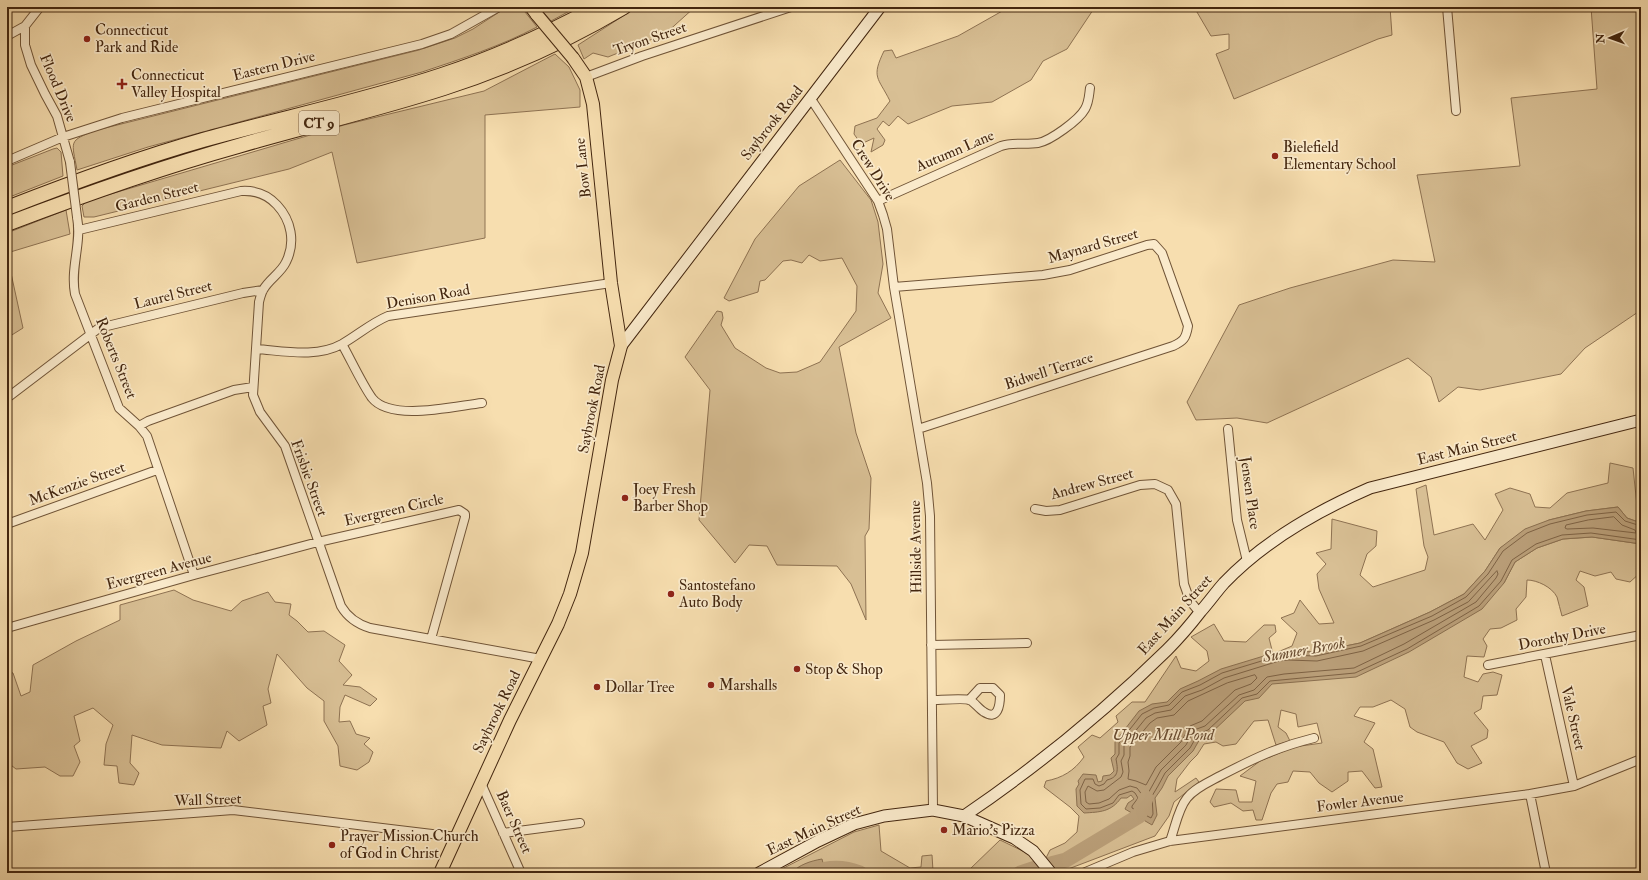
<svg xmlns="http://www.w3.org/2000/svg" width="1648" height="880" font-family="'IM FELL Double Pica',serif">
  <rect width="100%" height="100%" fill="#f7deaf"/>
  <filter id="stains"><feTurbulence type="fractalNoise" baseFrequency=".005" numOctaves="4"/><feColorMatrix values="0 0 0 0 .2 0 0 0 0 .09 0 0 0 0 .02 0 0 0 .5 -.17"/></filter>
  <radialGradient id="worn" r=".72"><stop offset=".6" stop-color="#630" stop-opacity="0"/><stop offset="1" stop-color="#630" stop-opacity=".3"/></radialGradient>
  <path fill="#d8bf94" stroke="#8e7252" d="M507 7H521L537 27C501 46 461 59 422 72L148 147 77 170C72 141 67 141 97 130L419 50 455 38 473 29Z
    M539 7H577L551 21Z
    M637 7H695L665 34 608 57 593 53 584 59 578 45Z
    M1014 7H1095L1067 49 1043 61 1031 80 992 102 952 106 908 124 898 116 889 126 883 121 877 129 885 140 883 145 871 152 874 138 861 144 854 134 855 126 877 118 890 101C878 77 871 78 884 51L892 50 896 58 958 36 1004 10Z
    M1194 7H1390L1392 35 1378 39 1234 99 1216 54 1229 49V34L1211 36Z
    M1591 7H1641V310L1585 348 1561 374 1480 390 1458 387 1439 402 1431 377 1408 358 1267 423 1237 418 1196 420 1187 402 1239 305 1290 288 1393 260 1435 262 1417 175 1520 166 1511 98 1597 89Z
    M555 54 569 67 580 90V107L485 115V238L357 263 332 152 289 169 94 217H84L82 206 87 201 344 125 484 91Z
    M57 148 61 152 63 176 7 198V167L53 149Z
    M840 160 871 200 878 222 883 264 878 293 891 318 839 347 856 433 871 478 869 529 865 536 866 620 851 584 837 566 777 565 767 546 749 545 735 563 699 520 710 390 685 357 717 311 722 312 723 318 721 325 735 348 766 368 780 373 797 372 820 362 856 311 857 286 842 258 820 261 809 255 802 263 791 260 783 261 765 280 760 281 758 292 729 301 724 298 755 239 799 186Z
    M66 210 70 234 7 253V233Z
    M7 255 23 328 7 338Z
    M1610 463 1633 468 1638 515 1641 516V523L1627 518 1618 507 1586 511 1549 520 1500 548 1485 571 1464 594 1430 612 1360 643 1316 652 1287 651 1285 682 1504 583 1515 562 1537 548 1563 539 1592 537 1641 544V572L1630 582 1616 579 1611 572 1595 576 1580 571 1576 580 1584 587 1588 606 1562 616C1560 610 1559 603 1557 597 1552 587 1537 580 1527 580L1526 597 1516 609 1517 620 1501 628 1490 629 1483 639 1487 646 1484 657 1467 656 1464 677 1478 682 1483 674 1493 672 1502 675 1497 695 1483 696 1481 709 1474 713 1488 730 1487 738 1471 746 1482 763 1468 769 1457 763 1444 742 1417 732 1410 727 1405 709 1391 700 1373 707H1360L1354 716 1375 723 1364 742 1373 749 1382 787 1375 788 1362 771 1348 772V781L1332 792 1319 783 1310 772 1293 771 1288 782 1277 784 1271 793 1262 820H1256L1253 810 1243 811 1231 803 1214 807 1210 802 1216 789 1236 790 1239 802H1252L1256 781 1240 776 1260 761 1294 747 1322 743 1317 723 1298 727 1296 714 1281 710 1278 727 1286 733 1290 741 1276 745 1268 720 1254 721 1236 744 1223 746 1216 742 1204 744 1197 755 1190 762 1177 779 1175 792 1196 778 1199 782 1174 802 1169 816 1155 836 1063 871 1057 869 1046 858 1050 850 1065 843 1077 832 1079 816 1070 807 1044 787 1046 781C1062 778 1074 771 1084 757L1078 747 1092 735 1100 738 1118 722 1116 716 1132 702H1145L1176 656 1181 668 1196 671 1209 661 1207 651 1191 637 1214 624 1224 641 1246 642 1264 625H1275L1276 632 1269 638 1273 654 1292 646 1297 633 1281 618 1294 613 1300 600 1319 624 1334 623 1319 589 1317 574 1326 564 1316 553 1331 549 1332 519 1377 531 1376 546 1367 554 1360 575 1373 587 1425 570 1428 557 1424 546 1416 489 1426 485 1434 535 1473 524 1485 540 1503 510 1495 494 1510 488 1530 494 1535 507 1550 508 1567 493 1608 483Z
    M174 590 193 600 231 611 242 601 268 592 275 602 291 604 289 615 297 621 308 632 324 631 345 645 339 661 352 675 343 685 360 687 377 699 370 706 345 695 340 707 339 722 350 721 356 734 370 738 364 744 373 752 369 762 357 770 340 766 338 746 324 721V701L307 688 277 654 268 689 271 703 263 706 267 725 239 741 227 731 221 748 162 745 132 735 130 763 139 773 134 785 119 783 117 766 104 765 106 744 113 725 93 708 74 716 80 741 74 746 80 762 73 776H60L45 767 16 769 7 762 9 747 7 746V671L13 673 21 696 30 692 33 665 76 641 120 620V605Z
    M879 825 881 851 910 868 921 867 922 856 932 855 933 871 939 873H774L854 832Z
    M1000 840 1031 855 1043 873H960L970 869Z"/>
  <path fill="#ba9f79" stroke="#8a6f4f" d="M1618 507 1627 518 1641 523V544L1592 537 1563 539 1537 548 1515 562 1504 583 1482 609 1409 652 1356 677 1272 684 1259 698 1245 701 1210 734 1201 737 1193 751 1168 776 1162 788 1155 798 1157 815 1152 825 1125 809 1128 803 1134 799 1131 795 1127 798H1121C1111 812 1100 812 1084 813L1077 806 1076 789 1079 784 1078 781 1083 774 1096 775 1098 782 1102 781 1103 776 1110 775 1114 771 1111 758 1115 754V742L1139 711 1152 704 1167 702 1180 689 1198 681 1221 669 1277 652 1287 651 1316 652 1360 643 1430 612 1464 594 1485 571 1500 548 1525 529 1549 520 1586 511Z
    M822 859 824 867 822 873H791C799 865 810 861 822 859Z"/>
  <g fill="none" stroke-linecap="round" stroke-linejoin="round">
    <path stroke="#7e6244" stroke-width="1" d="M1614 517 1622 525 1635 530 1636 533 1593 528 1567 529 1565 528 1566 525 1588 520Z
      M1641 526 1625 521 1616 512 1587 515 1550 524 1527 533 1503 551 1488 574 1466 597 1432 616 1361 646 1316 656 1287 655 1278 656 1222 673 1200 685 1182 692 1169 705 1154 708 1142 714 1119 743V754L1116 759C1118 770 1119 777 1107 780L1104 784 1099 786 1095 784 1093 779H1085L1080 790 1081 804 1086 809 1100 808 1113 803 1119 795 1132 791 1135 793 1138 798 1132 806V808L1151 818 1153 814 1152 796 1158 786 1165 773 1190 748 1198 734 1208 730 1242 698 1257 694 1270 681 1355 673 1407 649 1479 606 1501 581 1512 560 1536 544 1562 535 1591 533 1641 540
      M1497 571 1498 574 1496 578 1476 602 1404 644 1354 668 1284 674 1267 677 1254 690 1239 695 1205 726 1194 730 1186 745 1161 770 1146 797 1143 796 1137 788 1130 786 1119 790 1109 799 1099 803 1089 804 1086 802 1085 792 1088 786 1097 791 1104 790 1121 777 1123 772 1121 761 1124 755V745L1146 718 1155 713 1171 710 1185 696 1202 690 1224 678 1279 661 1288 660 1317 661 1363 651 1434 620 1468 602Z
      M1255 675 1257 678 1251 684 1235 690 1202 721 1190 726 1181 742 1156 767 1146 785 1136 781 1128 779 1129 771 1128 762 1130 756V747L1150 723 1157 718 1174 715 1188 701 1227 683Z"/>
    <path stroke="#ba9f79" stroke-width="15" d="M814 873C830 866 844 867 860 873
      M1020 873 1035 868 1066 860 1139 816 1146 798"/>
    <defs>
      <path id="street" d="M1447 7 1456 111
        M25 26V45L31 65 45 94 57 116 70 162
        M7 36 25 26 40 7
        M586 77 642 56 791 7
        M811 99 878 201 883 215 887 229 894 287 927 483 930 516 933 810
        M7 161 63 137 122 118 422 44 451 34 499 7
        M878 201 1001 146C1013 142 1025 145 1038 143 1050 141 1079 120 1085 109 1089 102 1089 95 1090 88
        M77 217C82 244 70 267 75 294L119 408 139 426 147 436 194 575
        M79 230 241 191C256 190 267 194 277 205 291 220 296 242 286 262 281 273 269 279 263 290 261 294 260 298 259 302L253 395 260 412 285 446 341 606C348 618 357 624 370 628L541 659
        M894 287 1043 275 1070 270 1147 245 1154 244 1162 253 1188 326C1186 338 1184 341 1173 346L918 429
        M342 344C351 360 362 384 372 398 391 422 455 406 482 403
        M257 349C284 351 317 358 342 344 358 335 371 323 388 316L611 283
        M7 398 99 328 243 293 263 290
        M139 426 148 421 234 390 253 387
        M1228 429 1237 520 1247 561
        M1035 509 1046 511 1060 510 1140 485 1155 484 1168 490 1176 504 1184 584 1190 601 1200 613
        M7 524 157 470
        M7 628 194 575 318 542 459 510 465 514V517L431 639
        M931 645 1027 643
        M1545 655 1574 786
        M1488 665 1641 635
        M932 700C939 700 965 698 970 700 975 703 979 709 984 712 998 721 1000 705 1000 695L993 688H980L969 700
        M481 783 521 873
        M1530 794 1546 873
        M7 827 233 810 457 837
        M503 833 580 823
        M1170 841C1175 828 1178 809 1187 798 1195 788 1209 782 1220 776 1253 759 1277 747 1314 738
        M1083 873 1133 852 1170 841 1530 794 1574 786 1641 759"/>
      <path id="secondary" d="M621 346 880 7
        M964 816C1036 767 1105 711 1167 650 1179 638 1191 624 1201 611 1209 602 1216 592 1224 583 1264 541 1317 511 1370 488L1641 420
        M759 873 818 841 854 824 884 816 933 810 964 816 1014 838 1033 851 1051 873"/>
      <path id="primary" d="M531 7 537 15
        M440 873 510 720 558 624 570 594 582 553 612 380 621 346 611 283 593 104 586 77 573 58"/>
      <path id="highway" d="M7 208C71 183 136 159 203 140 282 118 364 101 442 75 496 57 547 34 597 7
        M7 224C83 195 159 168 238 146 306 126 376 110 444 88 506 68 567 41 624 7"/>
    </defs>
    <use href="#street" stroke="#705437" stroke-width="10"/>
    <use href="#secondary" stroke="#43260f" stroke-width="13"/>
    <use href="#primary" stroke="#43260f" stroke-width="14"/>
    <use href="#highway" stroke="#43260f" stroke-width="16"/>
    <use href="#street" stroke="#faeacb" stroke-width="8"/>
    <use href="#secondary" stroke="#faeacb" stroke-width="11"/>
    <use href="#primary" stroke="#f7deaf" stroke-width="12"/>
    <use href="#highway" stroke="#f7deaf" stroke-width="14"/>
    <defs>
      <path id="street-bridge" d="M70 162 77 217"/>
      <path id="primary-bridge" d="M537 15 573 58"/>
    </defs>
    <use href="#street-bridge" stroke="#705437" stroke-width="10" stroke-linecap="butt"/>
    <use href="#primary-bridge" stroke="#43260f" stroke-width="14" stroke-linecap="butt"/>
    <use href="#street-bridge" stroke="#faeacb" stroke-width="8"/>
    <use href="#primary-bridge" stroke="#f7deaf" stroke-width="12"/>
  </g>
  <g fill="#8f2418" stroke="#faeacb" stroke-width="1.5">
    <circle cx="87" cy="39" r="4"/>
    <path d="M120 78h4v4h4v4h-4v4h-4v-4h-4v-4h4z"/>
    <circle cx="1275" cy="156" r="4"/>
    <circle cx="625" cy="498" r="4"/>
    <circle cx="671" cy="594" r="4"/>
    <circle cx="797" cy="669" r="4"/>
    <circle cx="711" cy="685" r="4"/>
    <circle cx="597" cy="687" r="4"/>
    <circle cx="944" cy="830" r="4"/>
    <circle cx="332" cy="845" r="4"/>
  </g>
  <g text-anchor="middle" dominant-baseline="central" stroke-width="3.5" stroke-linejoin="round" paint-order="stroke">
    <rect fill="#faeacb" stroke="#7a6147" stroke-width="1" x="299" y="111" width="40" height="24" rx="3"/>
    <g font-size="14" font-weight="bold" fill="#43260f">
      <text x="319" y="123">CT 9</text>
    </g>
    <g font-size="15" fill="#43260f" stroke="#faeacb" text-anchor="start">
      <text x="95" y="30">Connecticut<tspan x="95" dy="17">Park and Ride</tspan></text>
      <text x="131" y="75">Connecticut<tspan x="131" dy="17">Valley Hospital</tspan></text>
      <text x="1283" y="147">Bielefield<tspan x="1283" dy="17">Elementary School</tspan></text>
      <text x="633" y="489">Joey Fresh<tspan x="633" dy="17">Barber Shop</tspan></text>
      <text x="679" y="585">Santostefano<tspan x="679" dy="17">Auto Body</tspan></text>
      <text x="805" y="669">Stop &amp; Shop</text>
      <text x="719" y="685">Marshalls</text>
      <text x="605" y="687">Dollar Tree</text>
      <text x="952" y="830">Mario's Pizza</text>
      <text x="340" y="836">Prayer Mission Church<tspan x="340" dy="17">of God in Christ</tspan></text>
    </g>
    <g font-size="15" fill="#43260f" stroke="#faeacb">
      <text transform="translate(650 39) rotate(-19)">Tryon Street</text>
      <text transform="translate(274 66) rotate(-14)">Eastern Drive</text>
      <text transform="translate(58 88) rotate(67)">Flood Drive</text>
      <text transform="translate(772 123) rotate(-52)">Saybrook Road</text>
      <text transform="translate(955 151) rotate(-23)">Autumn Lane</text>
      <text transform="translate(583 168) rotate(-96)">Bow Lane</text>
      <text transform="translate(873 170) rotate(58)">Crew Drive</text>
      <text transform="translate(157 197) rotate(-14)">Garden Street</text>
      <text transform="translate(1093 246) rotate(-16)">Maynard Street</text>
      <text transform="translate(173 295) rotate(-14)">Laurel Street</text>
      <text transform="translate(428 297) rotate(-10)">Denison Road</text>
      <text transform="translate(116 358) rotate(68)">Roberts Street</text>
      <text transform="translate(1049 371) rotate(-18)">Bidwell Terrace</text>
      <text transform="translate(592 409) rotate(-79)">Saybrook Road</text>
      <text transform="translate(1467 448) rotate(-14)">East Main Street</text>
      <text transform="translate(309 478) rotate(70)">Frisbie Street</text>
      <text transform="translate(77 484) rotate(-20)">McKenzie Street</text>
      <text transform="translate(1092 484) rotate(-15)">Andrew Street</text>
      <text transform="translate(1250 493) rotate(82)">Jensen Place</text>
      <text transform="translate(394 510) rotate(-13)">Evergreen Circle</text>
      <text transform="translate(916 547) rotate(-91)">Hillside Avenue</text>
      <text transform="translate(159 571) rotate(-15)">Evergreen Avenue</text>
      <text transform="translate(1175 615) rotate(-48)">East Main Street</text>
      <text transform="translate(1562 637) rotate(-11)">Dorothy Drive</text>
      <text transform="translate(497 712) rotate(-64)">Saybrook Road</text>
      <text transform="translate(1573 718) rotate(77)">Vale Street</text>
      <text transform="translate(208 800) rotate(-2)">Wall Street</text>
      <text transform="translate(1360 802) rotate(-7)">Fowler Avenue</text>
      <text transform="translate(514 822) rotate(66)">Baer Street</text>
      <text transform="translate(814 830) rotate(-25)">East Main Street</text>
    </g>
    <g font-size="16" font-style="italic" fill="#674a2f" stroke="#faeacb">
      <text transform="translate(1304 650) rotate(-10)">Sumner Brook</text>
      <text x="1163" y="735">Upper Mill Pond</text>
    </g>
  </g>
  <rect width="1648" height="880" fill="none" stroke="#f7deaf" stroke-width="24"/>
  <rect x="8" y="8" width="1632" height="864" fill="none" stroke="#43260f" stroke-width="2"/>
  <rect x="12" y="12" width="1624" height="856" fill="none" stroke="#43260f"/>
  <g transform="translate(1610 38) rotate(268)" stroke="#faeacb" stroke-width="3" paint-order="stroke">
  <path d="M0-3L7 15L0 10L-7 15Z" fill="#43260f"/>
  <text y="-6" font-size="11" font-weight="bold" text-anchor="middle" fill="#43260f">N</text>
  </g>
  <rect width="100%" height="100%" filter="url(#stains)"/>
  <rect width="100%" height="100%" fill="url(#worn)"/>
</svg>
